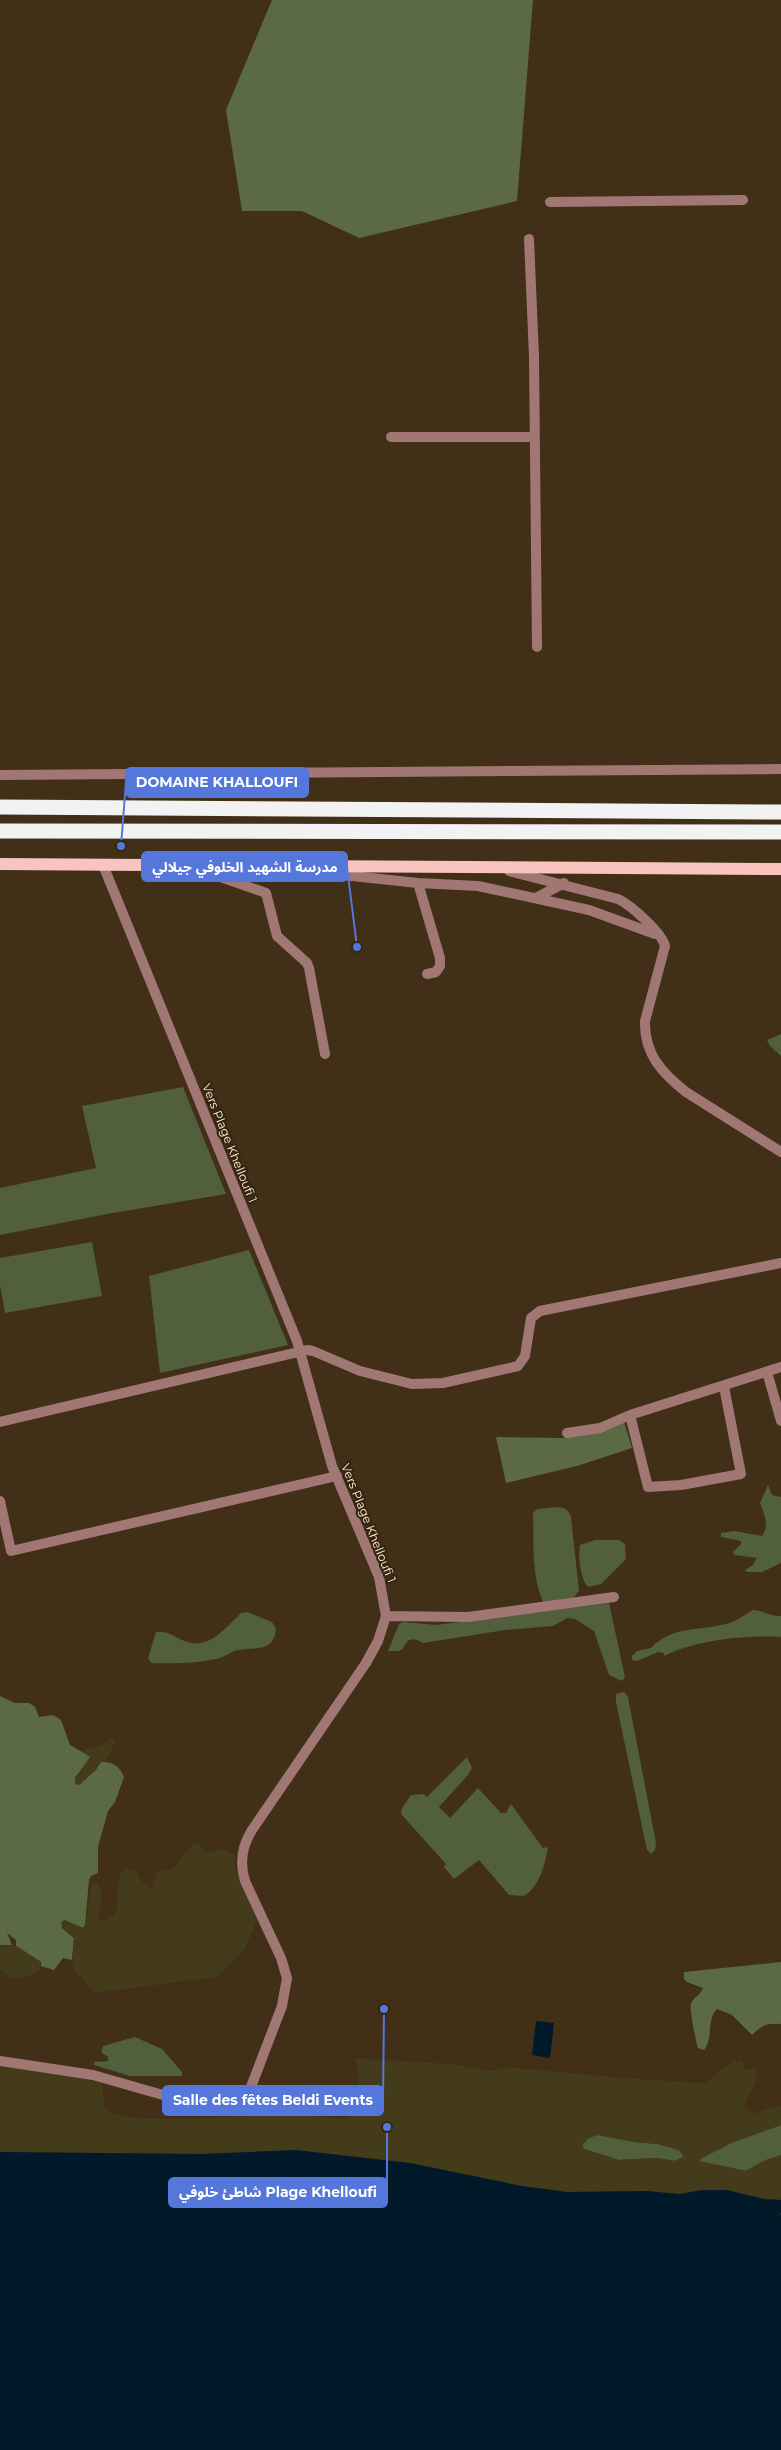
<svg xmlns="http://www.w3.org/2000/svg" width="781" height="2450" font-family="Montserrat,'Noto Sans Arabic',sans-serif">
  <rect width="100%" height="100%" fill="#412f17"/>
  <path fill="#515f3c" d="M781 1034V1056L770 1046 767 1040Z
    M183 1087 226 1194 107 1214 0 1235V1188L96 1168 82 1106Z
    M92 1242 102 1296 5 1313 0 1285V1258Z
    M249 1250 288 1345 160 1373 149 1276Z
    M768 1485 772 1495 781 1497V1563L762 1572H747L745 1570 753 1565 757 1558 735 1555 733 1552 741 1544V1541L721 1537V1533L734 1531 762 1536C770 1525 764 1514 760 1503Z
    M557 1507C565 1508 568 1509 571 1517L579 1591 574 1597 544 1603C531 1577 534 1541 533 1513L537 1509Z
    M595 1540H619L625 1544 626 1559 601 1584 588 1587C580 1578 578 1557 580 1545Z
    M609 1603 625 1677 622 1681 609 1675 594 1631 575 1619 567 1618 553 1626 505 1630 423 1643C413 1637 407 1638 403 1649L398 1651H388L399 1624 403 1622 436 1625Z
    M753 1610C762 1610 769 1616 781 1616V1637C746 1635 696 1640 664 1656V1653L658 1652 637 1661 632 1660V1656L637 1651 651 1648C673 1624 704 1632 732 1622 739 1619 746 1614 753 1610Z
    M247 1612 272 1622 276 1629C275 1635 274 1641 268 1645 259 1650 248 1648 238 1650 231 1651 227 1656 220 1658 200 1663 172 1664 151 1663L148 1658 156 1632C168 1631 172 1636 182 1640 208 1652 224 1629 241 1613Z
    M624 1692 628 1697 656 1843 655 1850 651 1854 647 1850 616 1702V1694Z
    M467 1757 472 1768 468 1775 439 1807 450 1818 478 1788 501 1813H506L511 1804 543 1848 548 1847C545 1864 540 1886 524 1896L509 1895 479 1860 454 1879 444 1867 446 1864 401 1814 402 1808 411 1795 424 1794 427 1797Z
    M135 2037 162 2049 182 2072V2076H130L94 2065V2062L108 2061V2057L101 2052 103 2046Z
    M781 2125V2155L766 2160 746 2171 700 2162V2159L731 2143Z
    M598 2135 635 2142 658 2144 679 2150 684 2157 675 2161 657 2158 619 2160 584 2149 582 2145 589 2137Z"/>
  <path fill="#5b6a44" d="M272 0H533L517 201 359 238 302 211H242L226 110Z
    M624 1422 632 1448 577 1466 506 1483 496 1437 564 1438Z
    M0 1696 15 1703H29L35 1707 39 1717 53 1715 61 1720 70 1745 91 1757 75 1778 85 1780 101 1762C112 1761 120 1766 124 1777L115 1802 108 1811 98 1847V1873L91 1876 89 1880 85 1925 83 1928 72 1924 62 1928 74 1938 72 1960 63 1958 54 1970 41 1966V1962L16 1946V1940L7 1933 12 1945H0Z
    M781 1962V2024C766 2023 762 2025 752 2035L732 2015 717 2009C706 2020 714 2037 704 2050L698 2048C696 2042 689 2008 691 2004 694 1996 701 1995 703 1988L687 1982 684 1979V1972Z"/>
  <path fill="#433b1a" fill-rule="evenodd" d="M111 1738 115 1742 106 1762H101L96 1770 79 1785 75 1784V1778L90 1757 82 1751 101 1746Z
    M198 1842 206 1853 221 1848 235 1855V1869L257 1920 245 1949 217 1977 95 1993 75 1971 72 1960 74 1938 62 1928 61 1922 65 1920 83 1928 85 1925 92 1882 97 1883 102 1892 98 1918 102 1921C135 1915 100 1861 137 1871L142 1882 152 1888 157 1872 173 1869 193 1843Z
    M0 1945 16 1946 41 1962 40 1970C27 1979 11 1983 0 1969Z
    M355 2058 464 2065 467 2067 492 2071 505 2067 623 2078 705 2083C716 2076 727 2060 742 2061L744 2069 756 2070C760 2081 748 2093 744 2106L755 2114 764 2109 781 2106V2125L731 2143 700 2159V2161L746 2171 766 2160 781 2155V2200L764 2199 727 2190H702L679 2194 646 2191 567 2192 522 2186 410 2163 295 2150 202 2154 0 2152V2065L69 2074 101 2082C106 2091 100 2104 109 2111 127 2126 244 2116 272 2114 296 2113 321 2118 345 2119L355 2115C361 2103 360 2071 355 2058ZM598 2135 635 2142 658 2144 679 2150 684 2157 675 2161 657 2158 619 2160 584 2149 582 2145 589 2138Z"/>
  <path fill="#001a2a" d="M536 2021 554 2023 550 2058 532 2055Z
    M295 2150 410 2163 522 2186 567 2192 646 2191 679 2194 702 2190H727L764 2199 781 2200V2213L778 2214 781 2215V2450H0V2152L202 2154Z"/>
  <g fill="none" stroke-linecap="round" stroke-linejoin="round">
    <path stroke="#a17774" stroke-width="10" d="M550 202 743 200
      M529 239 534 357 537 647
      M391 437H534
      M0 775 781 769
      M192 867 266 893 277 936 307 963 309 968 325 1054
      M305 871 418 883 478 886 589 910 655 934
      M509 871 618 899C631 905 662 933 665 946L645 1021C644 1054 662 1073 686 1092L781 1152
      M418 883 440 958V966L436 972 427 974
      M536 898 564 883
      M767 1372 781 1421
      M630 1415 781 1367
      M0 1422 307 1350 313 1351 360 1371 412 1384 443 1383 518 1366 525 1356 531 1318 540 1311 781 1263
      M567 1433 600 1428 630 1415 648 1487 681 1485 741 1474 724 1387
      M0 1501 11 1551 337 1476
      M386 1616 468 1617 614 1597
      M0 2061 93 2075 177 2099 234 2107 244 2105 282 2006 287 1978 281 1958 245 1881C239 1862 242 1846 252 1830L366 1663 378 1641 386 1616 379 1577 332 1466 297 1341 103 865"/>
    <path stroke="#f9c4c0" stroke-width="12" d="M0 864 781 869"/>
    <path stroke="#f2f2f2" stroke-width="15" d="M0 807 781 812
      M0 831 781 832"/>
  </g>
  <g text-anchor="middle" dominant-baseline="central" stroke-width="4.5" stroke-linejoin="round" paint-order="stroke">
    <g font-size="12" fill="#fef3e4" stroke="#37250d">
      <text transform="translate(230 1143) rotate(68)">Vers Plage Khelloufi 1</text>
      <text transform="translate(369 1523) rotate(68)">Vers Plage Khelloufi 1</text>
    </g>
  </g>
  <path fill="none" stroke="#5577db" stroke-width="2" d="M121 846L126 782M357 947L347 867M384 2009L383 2100M387 2127L387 2193"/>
  <g fill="#5577db" stroke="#37250d" stroke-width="2">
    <circle cx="121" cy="846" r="5"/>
    <circle cx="357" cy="947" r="5"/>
    <circle cx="384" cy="2009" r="5"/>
    <circle cx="387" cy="2127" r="5"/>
  </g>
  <g fill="#5577db" stroke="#5577db" stroke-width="2">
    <rect x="126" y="768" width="182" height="29" rx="5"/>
    <rect x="142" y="852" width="205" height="29" rx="5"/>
    <rect x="163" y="2086" width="220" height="29" rx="5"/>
    <rect x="169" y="2178" width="218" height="29" rx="5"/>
  </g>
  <g font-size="14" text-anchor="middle" font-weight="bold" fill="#fff">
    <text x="217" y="787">DOMAINE KHALLOUFI</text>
    <text x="245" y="872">مدرسة الشهيد الخلوفي جيلالي</text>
    <text x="273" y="2105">Salle des fêtes Beldi Events</text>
    <text x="278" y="2197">شاطئ خلوفي Plage Khelloufi</text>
  </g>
</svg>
